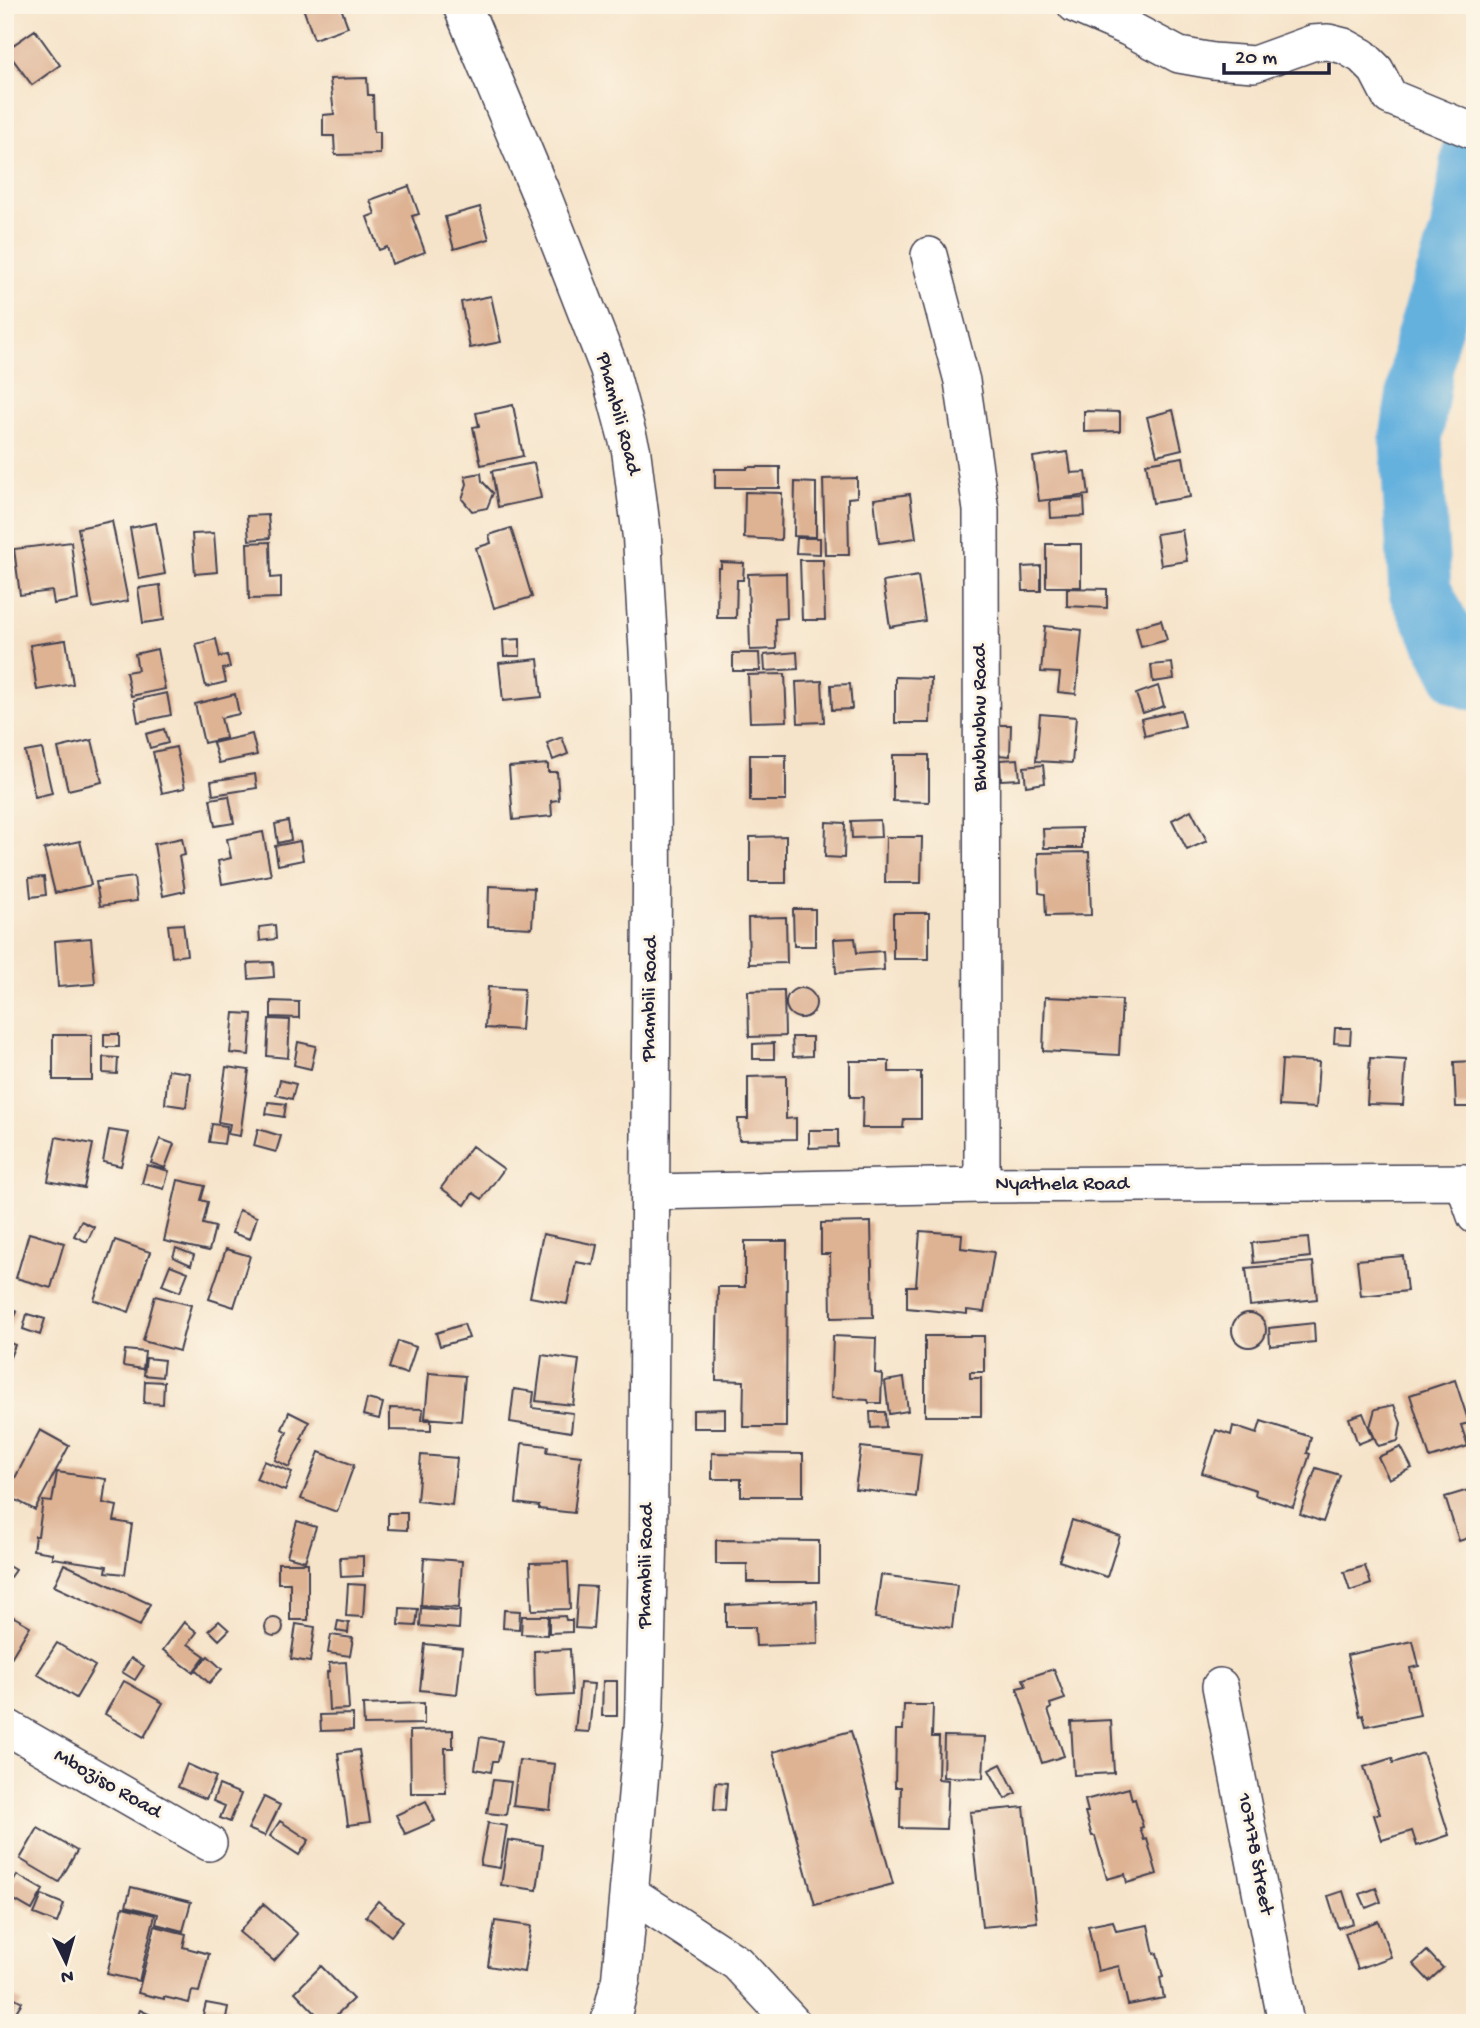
<svg xmlns="http://www.w3.org/2000/svg" width="1480" height="2028" font-family="'Gochi Hand',sans-serif">
  <rect width="100%" height="100%" fill="#fcf5e5"/>
  <filter id="ink" filterUnits="userSpaceOnUse"><feTurbulence type="fractalNoise" baseFrequency=".0143" numOctaves="2"/><feDisplacementMap in="SourceGraphic" scale="14" xChannelSelector="R" yChannelSelector="G"/><feConvolveMatrix kernelMatrix="1 2 1 2 8 2 1 2 1" color-interpolation-filters="sRGB"/></filter>
  <filter id="wash" filterUnits="userSpaceOnUse"><feTurbulence type="fractalNoise" baseFrequency=".00686" numOctaves="4" result="noise"/><feDisplacementMap in="SourceGraphic" scale="28" xChannelSelector="R" yChannelSelector="G"/><feGaussianBlur stdDeviation="1.57" result="paint"/><feColorMatrix in="noise" values="0 0 0 0 0 0 0 0 0 0 0 0 0 0 0 0 0 1.4 0 .05"/><feComposite in="paint" operator="in"/></filter>
  <g filter="url(#wash)">
    <rect width="100%" height="100%" fill="#f6e4ca"/>
    <g fill="none" stroke-linecap="round" stroke-linejoin="round">
      <path stroke="#65b1de" stroke-width="63" d="M1475 145 1461 233 1426 341 1411 439 1420 591 1463 675 1475 679"/>
    </g>
    <g id="blocks">
      <path fill="#deb394" d="M302 5H340L348 27 314 39Z
        M35 30 60 65 32 85 6 50Z
        M367 78 368 95H373L374 132H380V154L335 155 334 136H323V115L334 114 330 79Z
        M409 186 419 214 412 216 425 252 392 264 387 247 379 250 367 217 375 214 370 200Z
        M480 207 489 239 454 249 445 217Z
        M491 296 501 342 470 348 461 302Z
        M513 405 523 456 481 465 473 427 479 426 476 413Z
        M1173 410 1182 449 1157 455 1147 417Z
        M1084 411 1120 412V431L1084 432Z
        M1068 452 1071 473 1086 472 1089 495 1039 501 1033 457Z
        M1183 457 1190 497 1153 503 1146 463Z
        M534 463 541 498 498 507 492 471Z
        M747 467H780V488H715V469H747Z
        M481 473 482 481 493 493 487 508 472 511 462 499 467 484 465 476Z
        M857 478V497L848 498 849 555H825L823 479Z
        M795 482 816 483V537L794 536Z
        M745 492 782 493 781 540 744 538Z
        M910 494 916 538 879 543 874 499Z
        M1084 498 1085 516 1051 518 1050 500Z
        M268 515 270 538 249 540 247 516Z
        M112 521 128 601 93 608 78 528Z
        M156 523 165 574 139 579 130 528Z
        M511 528 532 597 494 608 476 548 491 543 489 535Z
        M1182 530 1187 561 1161 565 1156 534Z
        M214 533 217 572 195 574 192 534Z
        M797 538H820V554L796 553Z
        M71 542 78 600 54 604 52 591 20 595 14 549Z
        M270 542 271 578 281 577V598L249 599 247 543Z
        M1046 544H1081V587H1046Z
        M800 560H823L825 620H802Z
        M721 562 744 563 743 580H737L736 618H717L718 568H721Z
        M1041 566V591H1023L1022 567Z
        M786 573 787 618 775 619 776 649 750 650 748 574Z
        M918 576 925 621 890 627 883 582Z
        M160 585 164 620 143 623 138 588Z
        M1067 588 1107 589V608L1067 606Z
        M1161 620 1167 640 1141 647 1136 627Z
        M1045 626 1082 630 1076 694 1058 692 1060 673 1041 672Z
        M216 639 220 657 227 655 230 667 223 669 226 682 206 687 196 644Z
        M520 639V656H504L503 640Z
        M66 640 73 684 37 690 30 645Z
        M157 649 165 689 131 696 126 672 138 670 135 654Z
        M797 652 798 669 765 671 764 655Z
        M733 653H759L760 671H733Z
        M538 659 542 697 503 701 499 663Z
        M1172 663 1174 679 1153 682 1151 665Z
        M785 674 787 721 750 722 748 675Z
        M895 677 931 678 930 723H895Z
        M822 681 824 722 798 723 796 682Z
        M850 684 852 709 832 710 831 685Z
        M1158 686 1164 706 1143 713 1136 694Z
        M167 693 171 715 138 722 134 700Z
        M235 694 239 714 221 718 226 738 204 743 195 704Z
        M1181 710 1185 726 1145 736 1141 719Z
        M1040 714 1076 717 1072 763 1036 761Z
        M999 725H1011L1010 756 998 755Z
        M164 729 168 743 150 748 146 734Z
        M252 734 257 755 219 763 213 743Z
        M562 737 568 754 553 760 547 743Z
        M92 740 102 782 68 790 58 748Z
        M176 747 185 788 162 793 153 752Z
        M42 749 52 793 35 797 25 752Z
        M750 755H786V801H750Z
        M893 755H929V802L893 801Z
        M1018 759 1020 779 1001 780 1000 760Z
        M548 764V772H557L559 800 551 801 552 816 513 820 509 767Z
        M1043 765 1045 783 1026 786 1024 767Z
        M255 774 257 788 213 795 211 781Z
        M229 796 234 823 215 826 210 799Z
        M1191 810 1207 841 1187 850 1172 820Z
        M880 820 881 837 852 838 851 821Z
        M288 821 291 840 278 843 275 824Z
        M826 822 845 823 844 858 825 857Z
        M1082 828V848H1044L1043 829Z
        M263 832 271 875 222 884 218 861 231 858 227 839Z
        M786 836V883H750V837Z
        M886 837H922L921 883H885Z
        M182 838 185 855 179 856 185 891 163 896 154 844Z
        M80 841 91 885 55 893 44 849Z
        M300 841 303 860 278 865 275 846Z
        M1089 852 1091 915 1046 916 1045 894 1039 893 1038 853Z
        M44 877 46 895 31 897 29 878Z
        M134 877 137 901 100 906 96 882Z
        M489 886 534 888 532 928 488 926Z
        M793 909H815V946H794Z
        M893 913H929V959H893Z
        M786 917 787 963 749 964 748 918Z
        M183 924 187 955 172 957 168 925Z
        M275 925 276 939 260 941 259 927Z
        M91 938 95 984 58 987 55 941Z
        M855 938 857 953 883 951 884 970 836 973 834 939Z
        M273 962 274 977 249 979 248 963Z
        M488 987 524 989 521 1030 485 1028Z
        M786 1003a15 15 0 1 1 30 0a15 15 0 1 1-30 0Z
        M784 990 785 1036 749 1037 748 991Z
        M1045 997 1122 1000 1119 1055 1043 1051Z
        M271 1001 299 1002V1018L271 1017Z
        M234 1013 252 1014 249 1055 230 1053Z
        M269 1019 290 1020 288 1058 267 1056Z
        M1335 1028H1351L1350 1044 1334 1043Z
        M104 1034H119V1047H104Z
        M53 1035H92V1080H53Z
        M792 1037H812V1056L793 1057Z
        M298 1042 316 1046 311 1069 294 1065Z
        M774 1043V1059H753V1044Z
        M103 1057 118 1058 117 1074 103 1073Z
        M1370 1058 1406 1060 1403 1105 1367 1104Z
        M1282 1060 1319 1062 1316 1108 1279 1106Z
        M850 1061H889V1072H921V1119H904L903 1128H862L863 1097H850Z
        M1475 1061V1107H1456L1454 1062Z
        M226 1067 249 1070 240 1136 228 1134 230 1124 218 1122Z
        M168 1070 190 1073 186 1107 165 1104Z
        M786 1076V1119L796 1118V1139L739 1140 738 1119H748V1077Z
        M280 1080 296 1084 292 1099 276 1095Z
        M268 1102 286 1104 284 1117 266 1114Z
        M212 1124 227 1126 224 1144 209 1142Z
        M258 1129 281 1136 276 1152 254 1146Z
        M109 1130 129 1133 121 1166 103 1162Z
        M809 1130H838V1147L809 1148Z
        M56 1137 93 1144 84 1188 48 1181Z
        M160 1139 174 1144 165 1168 151 1163Z
        M472 1146 504 1169 482 1199 473 1193 465 1205 441 1188Z
        M147 1165 169 1171 164 1189 142 1183Z
        M178 1180 205 1186 201 1200 208 1202 203 1224 215 1227 209 1251 164 1241Z
        M239 1210 257 1217 250 1239 232 1233Z
        M81 1221 94 1227 87 1242 74 1236Z
        M871 1222 873 1317 831 1318 830 1254H821V1223Z
        M920 1231 962 1234 961 1248 994 1252 984 1312 967 1310V1314L907 1308V1286H916Z
        M29 1233 64 1243 51 1288 16 1278Z
        M543 1234 597 1245 593 1265 576 1262 567 1304 530 1297Z
        M1308 1238 1310 1257 1254 1263 1252 1243Z
        M115 1240 150 1252 129 1312 94 1300Z
        M745 1241H787L786 1427H743L744 1381 716 1380 718 1287H745Z
        M176 1248 194 1255 191 1265 173 1257Z
        M226 1249 250 1256 234 1307 209 1299Z
        M1403 1256 1407 1291 1361 1296 1357 1260Z
        M1313 1262 1317 1299 1250 1306 1246 1268Z
        M170 1265 188 1272 180 1292 162 1285Z
        M155 1296 191 1305 179 1351 143 1341Z
        M5 1306 17 1312 9 1329 5 1327Z
        M1232 1330a17 17 0 1 1 34 0a17 17 0 1 1-34 0Z
        M27 1314 45 1319 40 1335 23 1329Z
        M1314 1323 1315 1342 1270 1346 1269 1328Z
        M464 1324 469 1338 440 1346 436 1333Z
        M833 1336 876 1338 875 1373 882 1374 881 1403H869L868 1400 831 1398Z
        M925 1336H984V1372H970V1378H981V1416H925Z
        M5 1341 15 1345 5 1369Z
        M398 1341 416 1347 407 1374 389 1368Z
        M125 1350 145 1352 143 1369 123 1366Z
        M542 1355 579 1360 573 1405 536 1401Z
        M146 1358 164 1360 162 1377 144 1375Z
        M429 1373 465 1376 461 1421 425 1418Z
        M904 1378 908 1411 889 1414 885 1381Z
        M1455 1380 1469 1423 1461 1425 1468 1446 1430 1458 1410 1395Z
        M145 1381 164 1382 163 1404 144 1403Z
        M514 1389 534 1392 532 1408 573 1413 571 1432 510 1422Z
        M367 1399 383 1403 379 1419 363 1415Z
        M1394 1405 1401 1423 1398 1441 1378 1446 1370 1427 1375 1409Z
        M390 1408 423 1409 422 1420H431V1431L390 1430Z
        M725 1409V1428H693V1410Z
        M289 1412 309 1422 301 1439 303 1440 289 1467 275 1460 287 1432 282 1429Z
        M870 1412H885L886 1427 871 1428Z
        M1363 1413 1373 1438 1358 1444 1349 1418Z
        M1261 1421 1311 1437 1307 1453 1310 1454 1293 1507 1255 1495 1256 1490 1202 1473 1216 1430 1231 1435 1233 1426 1257 1434Z
        M40 1430 69 1446 35 1510 6 1495Z
        M522 1443 548 1446 547 1452 581 1456 574 1513 539 1509V1506L516 1503Z
        M861 1447 921 1454 916 1497 855 1489Z
        M1401 1447 1412 1468 1389 1479 1378 1457Z
        M319 1452 354 1465 337 1512 301 1499Z
        M712 1453 803 1454V1496H741V1479H712Z
        M421 1455 457 1458 452 1505 417 1501Z
        M264 1461 292 1472 285 1491 256 1479Z
        M1316 1468 1340 1475 1323 1522 1300 1514Z
        M57 1472 106 1479 103 1503 117 1506 114 1521 132 1524 125 1574 106 1572 107 1566 52 1558V1553L33 1550 35 1536H38L43 1501 52 1502Z
        M1475 1488V1536L1459 1541 1445 1497Z
        M388 1513H407V1530L388 1529Z
        M1072 1520 1120 1536 1107 1577 1059 1561Z
        M297 1521 316 1527 305 1561 287 1556Z
        M716 1540 819 1541V1582H747V1564H716Z
        M363 1556V1576L341 1577 340 1557Z
        M424 1558 462 1561 459 1608 421 1606Z
        M568 1562 570 1609 532 1610 530 1563Z
        M278 1563H308V1620H290V1583H278Z
        M5 1564 15 1570 5 1584Z
        M64 1564 150 1604 140 1626 54 1586Z
        M1365 1566 1371 1584 1350 1591 1344 1572Z
        M881 1575 957 1585 952 1628 875 1618Z
        M348 1584 365 1585 363 1617 346 1616Z
        M578 1586 596 1587 593 1629 575 1628Z
        M817 1601 818 1644 756 1646 755 1627H726V1605Z
        M400 1608 418 1609 416 1626 399 1625Z
        M421 1608 460 1611 459 1629 420 1626Z
        M504 1610 520 1611 519 1629 503 1628Z
        M5 1612 30 1626 11 1658 5 1655Z
        M522 1616H548L547 1635 521 1634Z
        M565 1616 566 1620H572V1632L549 1633V1617Z
        M265 1627a9 9 0 1 1 18 0a9 9 0 1 1-18 0Z
        M219 1621 229 1630 219 1640 209 1630Z
        M338 1621 349 1623 348 1633 336 1631Z
        M184 1622 197 1632 188 1644 205 1656 193 1672 163 1650Z
        M296 1624 315 1627 310 1662 291 1659Z
        M331 1635 353 1638 350 1656 328 1653Z
        M1413 1641 1419 1666 1410 1668 1420 1715 1366 1726 1363 1715 1360 1716 1347 1655Z
        M57 1643 95 1666 76 1698 37 1674Z
        M425 1644 462 1648 457 1694 420 1690Z
        M570 1649 572 1695 535 1697 534 1651Z
        M208 1656 222 1669 209 1683 195 1670Z
        M131 1658 144 1666 135 1680 122 1672Z
        M346 1662 349 1709 329 1710 327 1672 330 1671 329 1663Z
        M1054 1669 1065 1699 1050 1704 1051 1708 1048 1710 1064 1756 1042 1763 1017 1688 1026 1686 1023 1679Z
        M124 1681 163 1703 144 1737 105 1714Z
        M603 1681H617V1716H602Z
        M580 1683 594 1684 589 1732 575 1731Z
        M424 1703V1724L364 1725 363 1705Z
        M904 1705H933L932 1737H939L938 1779 948 1780 946 1829 900 1828 901 1787H895L896 1730H903Z
        M353 1714V1730L321 1731 320 1715Z
        M1111 1720 1114 1773 1074 1775 1071 1722Z
        M453 1730V1748H445L446 1793H411L410 1731Z
        M851 1731 893 1884 815 1905 773 1752Z
        M944 1736 985 1737 983 1778 943 1777Z
        M480 1737 502 1741 498 1761H493L491 1772 475 1769Z
        M359 1750 370 1822 348 1825 338 1753Z
        M1423 1753 1449 1835 1417 1846 1412 1831 1382 1840 1374 1815 1380 1814 1364 1767 1392 1758 1393 1763Z
        M519 1760 555 1764 550 1810 513 1806Z
        M187 1764 216 1777 206 1799 178 1787Z
        M1001 1764 1016 1793 1005 1799 989 1770Z
        M493 1780 511 1782 506 1815 487 1813Z
        M716 1782 727 1783 725 1811 714 1810Z
        M219 1785 241 1794 230 1822 220 1818 225 1806 213 1801Z
        M1129 1788 1132 1800 1135 1799 1143 1827 1140 1828 1144 1840 1147 1839 1157 1874 1127 1883 1125 1874 1107 1879 1095 1836H1092L1085 1812H1088L1085 1800Z
        M264 1797 280 1805 265 1836 248 1829Z
        M426 1801 435 1821 405 1834 396 1815Z
        M1024 1807 1037 1922 982 1927 970 1812Z
        M280 1821 309 1840 299 1855 270 1836Z
        M488 1823 507 1826 500 1868 480 1865Z
        M38 1828 77 1851 59 1882 20 1859Z
        M508 1840 543 1845 537 1890 501 1885Z
        M17 1875 43 1890 32 1910 6 1895Z
        M131 1887 191 1902 183 1931 156 1924 158 1914 126 1906Z
        M1376 1888 1381 1902 1366 1908 1360 1894Z
        M1343 1891 1353 1923 1338 1928 1328 1896Z
        M42 1895 64 1904 57 1923 34 1914Z
        M378 1901 403 1921 391 1936 366 1916Z
        M263 1904 298 1934 274 1961 239 1932Z
        M123 1907 155 1915 139 1981 107 1974Z
        M495 1921 531 1926 524 1972 488 1966Z
        M1113 1921 1116 1931 1148 1925 1154 1954 1157 1953 1163 1977 1160 1978 1164 1998 1128 2005 1119 1966 1098 1971 1088 1926Z
        M1378 1921 1391 1957 1358 1969 1345 1933Z
        M155 1926 186 1934 183 1947 209 1954 199 1992 192 1991 189 2003 164 1997V1999L138 1993Z
        M1427 1951 1443 1968 1429 1981 1413 1964Z
        M321 1966 353 1999 328 2023H325L295 1992Z
        M5 1992 22 2002 9 2023H5Z
        M206 2003 228 2007 225 2023H201Z
        M140 2010 155 2017 152 2023H135Z"/>
    </g>
  </g>
  <g filter="url(#ink)">
    <use href="#blocks" fill-opacity="0" stroke="#423f50" stroke-width="2"/>
    <g fill="none" stroke-linecap="round" stroke-linejoin="round">
      <defs>
        <path id="minor" d="M1075 5 1128 28 1179 55 1213 61 1254 64 1312 43 1328 42 1344 46 1362 56 1376 70 1390 97 1475 132
          M929 255 962 381 981 510 982 1185
          M1463 1182 1475 1216
          M649 1192 982 1185 1475 1182
          M1220 1686 1286 2023
          M5 1726 209 1843
          M630 1893 737 1963 793 2023"/>
        <path id="tertiary" d="M462 5 543 199 609 368 631 450 642 537 651 695 652 881 648 1549 644 1722 621 1979 610 2023"/>
      </defs>
      <use href="#minor" stroke="#423f50" stroke-width="38"/>
      <use href="#tertiary" stroke="#423f50" stroke-width="41"/>
      <use href="#minor" stroke="#fff" stroke-width="35"/>
      <use href="#tertiary" stroke="#fff" stroke-width="38"/>
    </g>
  </g>
  <g text-anchor="middle" dominant-baseline="central" stroke-width="6" stroke-linejoin="round" paint-order="stroke">
    <g font-size="21" fill="#22223b" stroke="#fcf5e5">
      <text transform="translate(617 414) rotate(75)">Phambili Road</text>
      <text transform="translate(981 718) rotate(-90)">Bhubhubhu Road</text>
      <text transform="translate(651 999) rotate(-89)">Phambili Road</text>
      <text x="1062" y="1185">Nyathela Road</text>
      <text transform="translate(647 1566) rotate(-89)">Phambili Road</text>
      <text transform="translate(107 1785) rotate(30)">Mboziso Road</text>
      <text transform="translate(1254 1854) rotate(79)">107178 Street</text>
    </g>
  </g>
  <rect width="1480" height="2028" fill="none" stroke="#fcf5e5" stroke-width="28"/>
  <g transform="translate(66 1962) rotate(175)" stroke="#fcf5e5" stroke-width="5" paint-order="stroke">
  <path d="M0-5L12 26L0 18L-12 26Z" fill="#22223b"/>
  <text y="-10" font-size="19" font-weight="bold" text-anchor="middle" fill="#22223b">N</text>
  </g>
  <path d="M1224 63v10h105v-10" fill="none" stroke="#22223b" stroke-width="3.5"/>
  <text x="1235" y="63" font-size="21" fill="#22223b" stroke="#fcf5e5" stroke-width="5" paint-order="stroke">20 m</text>
</svg>
